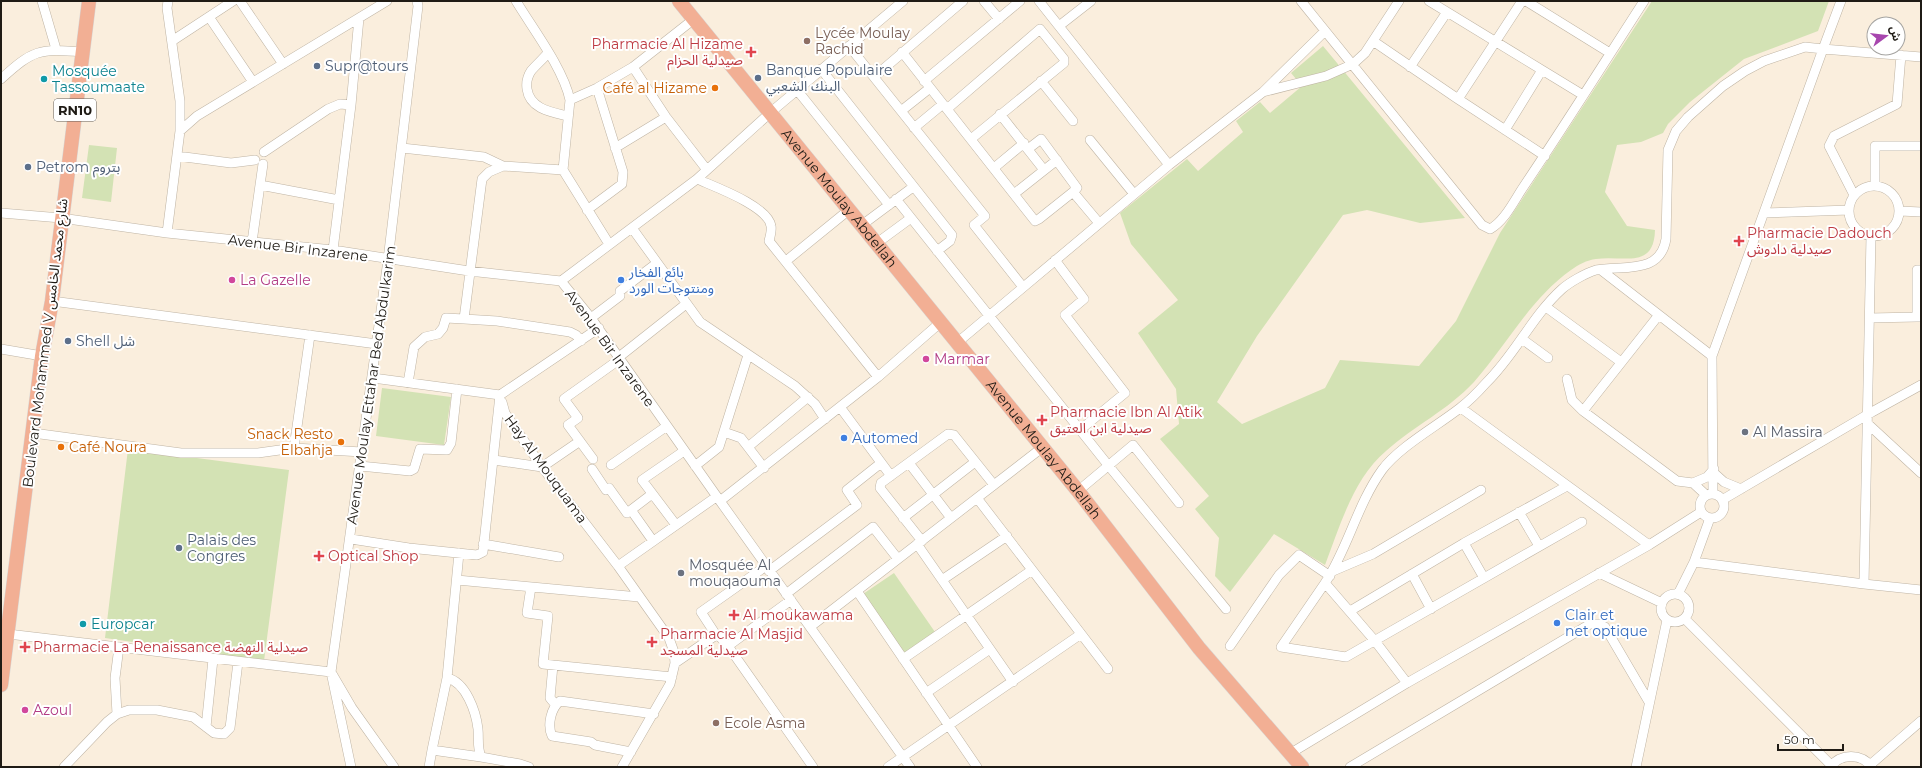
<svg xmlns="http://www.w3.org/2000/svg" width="1922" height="768" font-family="Montserrat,'Noto Sans Arabic',sans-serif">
  <rect width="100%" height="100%" fill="#faeedd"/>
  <path fill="#d3e2b4" d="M1652 1H1829L1818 31 1744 59 1690 102 1668 124 1663 133 1641 142 1617 145 1605 192 1627 226 1655 230C1654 270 1623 255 1596 259 1587 260 1578 265 1571 270 1530 299 1507 345 1474 382 1448 410 1414 426 1386 451 1353 479 1340 526 1325 565L1274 534 1230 592 1215 576 1219 538 1195 509 1209 496 1160 439 1179 424 1176 389 1138 333 1178 300 1131 244 1120 213 1187 159 1198 171 1243 132 1236 121 1260 102 1270 113 1302 86 1291 73 1323 46 1465 218 1420 223 1367 210 1343 215 1257 336 1217 402 1242 424 1325 388 1340 360 1419 366 1456 321 1500 233Z
    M89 145 117 148 111 202 82 198Z
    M382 388 451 397 444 445 376 436Z
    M128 449 289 470 264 661 105 638Z
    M894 573 935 632 905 654 863 594Z"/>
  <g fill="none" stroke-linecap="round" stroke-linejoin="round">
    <defs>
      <path id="minor" d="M42 1 56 49
        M168 1 167 8 180 101V131
        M240 1 283 64
        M516 1C533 29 563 68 570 100L563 170 609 244
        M984 1 999 19
        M1039 1 1169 165
        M1301 1 1482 225 1490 229C1505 221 1515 199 1524 186 1565 125 1604 63 1644 1
        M1429 1 1542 70
        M1526 1 1610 53
        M209 17 253 82
        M1059 26 1091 1
        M172 41 233 1
        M1373 41 1458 99 1522 1
        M849 46 985 216 974 225 1023 287
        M902 52 1035 221 1039 219 1073 192
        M548 53C543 59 536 65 531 71 527 77 526 82 527 89 530 109 551 112 568 116
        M633 67 666 117 707 170
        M1410 67 1447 12
        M821 69 952 235 950 241 937 251
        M874 77 963 1
        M1 79C33 50 39 48 82 52
        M924 81 1020 1
        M1041 81 1073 121
        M797 90 889 205
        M1263 92 1325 31
        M1458 99 1545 156
        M570 100 597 88 633 67 694 19
        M351 105 359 18
        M947 109 1040 29 1064 59V63L971 139
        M901 111 930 88
        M1000 114 1044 170
        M914 128 943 104
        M1505 130 1542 70 1583 95
        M1090 140 1134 194
        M402 148 484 157 503 166
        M615 148 666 117
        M1028 149 1041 139 1077 188 1073 192 1099 223
        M264 152 328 109 340 104 351 105 333 250
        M177 156 231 163 255 160
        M263 164 260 185 339 200
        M994 168 1024 143
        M697 179C715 187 768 206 771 226 772 230 770 237 769 241L878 377
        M1875 185V146H1921
        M1849 211a25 25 0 1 1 50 0a25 25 0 1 1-50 0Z
        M1014 194 1057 160
        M1854 195 1829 146 1834 136 1897 104 1901 55
        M896 199 1108 465 1226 609
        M587 210 622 184 623 172 597 88
        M1900 211 1921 212
        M1 213 61 218 167 233 333 250 469 271 561 281 591 318 720 501 910 767
        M1764 213 1849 210
        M862 225 913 187
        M632 228 700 322 795 386 815 404 825 419
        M167 233 180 131 197 116 387 1
        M1871 236 1864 584 1921 590
        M252 242 260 185
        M877 243 911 218
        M1055 260 1084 299 1065 315 1125 393 1080 430
        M786 261 850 209
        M1601 270 1712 356
        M1921 270H1917V317H1921
        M561 281 697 179 771 112 903 1
        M52 301 377 344
        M1546 307 1621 362
        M591 318 620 296V291L657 263
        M1870 318 1917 317
        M464 319 497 321 570 332 576 335 581 341
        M1522 339 1548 358
        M958 342 1169 165 1263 92 1326 76 1353 64 1365 53 1399 1
        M1 349 42 356
        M619 357 686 304
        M373 378 500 395
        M1567 379 1572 400 1583 411 1677 481 1693 483 1706 495
        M408 383 414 347 425 337 438 334 443 328 446 318 464 319 482 179 489 172 503 166 563 170
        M500 395 599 328
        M502 402 505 413 542 467 618 566
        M840 407 891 476
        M1461 408 1649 545
        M1583 411 1658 316
        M1868 424 1921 473
        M724 432 741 438 748 447
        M33 433 181 453H258L294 448 362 452
        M294 448 310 335
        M593 459 568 425 578 418 564 399 620 359
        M494 460 542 467 580 441
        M909 463 951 518
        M611 465 667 426
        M360 466 410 471 414 469 420 449 447 450 451 443 457 389
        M695 466 719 447 748 355
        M764 468 748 447 808 397
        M592 469 606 490 609 488 627 513 652 494
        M1714 473 1724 482 1741 489
        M1693 483 1707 477 1714 469
        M1078 491 1133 445 1179 503
        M1700 506a12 12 0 1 1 24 0a12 12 0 1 1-24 0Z
        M1713 494 1712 356 1823 49 1921 57
        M977 498 1108 669
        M1722 500 1872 412 1921 385
        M720 501 878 377 941 322
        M631 510 653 541
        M1519 512 1539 546
        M903 518 975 462
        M676 525 642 480 684 451
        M351 539 409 548 477 555 483 552 500 395
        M922 541 880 488 881 483 948 434 954 435 994 485
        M1464 543 1484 578
        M483 544 559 557
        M917 544 1013 682
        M459 553 447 678C466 682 476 712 478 729 479 739 477 747 481 757L520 764 529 767
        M1694 562 1864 584
        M769 571 857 505 847 490 881 463
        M1333 571 1373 554 1481 490
        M1599 573 1662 603
        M1412 574 1431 609
        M457 580 639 597
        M942 580 1007 536
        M1325 583 1281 647 1346 657 1582 522
        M531 587 527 613 548 616 543 664 672 677
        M857 591 977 767
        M1661 608a14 14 0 1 1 28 0a14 14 0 1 1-28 0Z
        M786 594 873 527 898 559
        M1678 594 1694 562 1710 518
        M791 600 728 646 813 767
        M1350 611 1464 543 1567 486
        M1685 619 1831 765
        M810 627 1043 447
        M8 634 331 672 352 708 394 767
        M716 635 701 612 766 566
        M1230 646 1279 575 1299 555 1330 576
        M903 659 1032 570
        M675 663 716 635 721 638 728 646
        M553 665 550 698 555 704
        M1407 683 1375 641 1325 583C1348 548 1357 505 1382 470 1399 447 1437 426 1460 408 1469 401 1478 392 1486 383 1515 355 1532 316 1562 289 1570 282 1586 273 1596 270 1624 265 1660 275 1666 239L1668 150 1676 131 1688 117 1723 86 1745 71 1764 61 1805 47 1823 49 1841 1
        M926 693 990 649
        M117 714 115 678 119 647
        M206 727 213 659
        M432 750 447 678
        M631 752 595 745 591 742 552 736C547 725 551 708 560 701L654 714
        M1291 753 1407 683 1649 545 1701 512
        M1870 765 1921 721
        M64 767 107 722 117 714 129 710H157L193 717 214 733 224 734 230 728 238 662
        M351 767 331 672 388 260 418 6 417 1
        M429 767 432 750 481 757
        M622 767 670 684 675 663 674 652 669 638 618 566 716 497
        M888 767 1081 634
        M1350 767 1590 624H1599L1605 627 1649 702
        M1636 767 1667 620
        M1830 767C1841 753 1861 753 1872 767"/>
      <g id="primary">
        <path id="s1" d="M679 1 1078 491 1199 648 1302 767"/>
        <path d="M1 685 42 356 52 301 89 1"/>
      </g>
    </defs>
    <use href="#minor" stroke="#bfb4a4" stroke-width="10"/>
    <use href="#primary" stroke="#d7d6d5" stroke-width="15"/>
    <use href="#minor" stroke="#fff" stroke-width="9"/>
    <use href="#primary" stroke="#f2af94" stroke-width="14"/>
  </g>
  <g fill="#8d6e63" stroke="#fff" stroke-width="1.5">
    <circle cx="807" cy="41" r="4"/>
    <circle cx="716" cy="723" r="4"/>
  </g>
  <g fill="#e0444e" stroke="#fff" stroke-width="1.5">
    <path d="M749 46h4v4h4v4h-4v4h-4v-4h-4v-4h4z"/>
    <path d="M1737 235h4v4h4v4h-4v4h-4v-4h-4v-4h4z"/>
    <path d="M1040 414h4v4h4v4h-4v4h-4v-4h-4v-4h4z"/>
    <path d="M317 550h4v4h4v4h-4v4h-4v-4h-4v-4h4z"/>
    <path d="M732 609h4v4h4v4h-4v4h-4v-4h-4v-4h4z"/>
    <path d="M650 636h4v4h4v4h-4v4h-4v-4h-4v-4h4z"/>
    <path d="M23 641h4v4h4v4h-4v4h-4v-4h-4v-4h4z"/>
  </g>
  <g fill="#5c6f8a" stroke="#fff" stroke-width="1.5">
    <circle cx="317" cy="66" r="4"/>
    <circle cx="758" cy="78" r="4"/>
    <circle cx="28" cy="167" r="4"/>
    <circle cx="68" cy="341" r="4"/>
    <circle cx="179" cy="548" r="4"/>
  </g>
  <g fill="#0f9aa8" stroke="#fff" stroke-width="1.5">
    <circle cx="44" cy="79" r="4"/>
    <circle cx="83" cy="624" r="4"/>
  </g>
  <g fill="#e8710a" stroke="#fff" stroke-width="1.5">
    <circle cx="715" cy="88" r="4"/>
    <circle cx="341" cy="442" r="4"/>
    <circle cx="61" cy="447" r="4"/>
  </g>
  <g fill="#d1479c" stroke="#fff" stroke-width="1.5">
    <circle cx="232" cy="280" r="4"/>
    <circle cx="926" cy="359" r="4"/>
    <circle cx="25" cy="710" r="4"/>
  </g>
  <g fill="#3f7fe0" stroke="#fff" stroke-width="1.5">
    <circle cx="621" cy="280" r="4"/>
    <circle cx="844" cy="438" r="4"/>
    <circle cx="1557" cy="623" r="4"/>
  </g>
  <g fill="#6b7280" stroke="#fff" stroke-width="1.5">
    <circle cx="1745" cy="432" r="4"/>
    <circle cx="681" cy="573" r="4"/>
  </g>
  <g text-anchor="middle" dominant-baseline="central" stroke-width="4" stroke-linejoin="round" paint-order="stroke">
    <rect fill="#fff" stroke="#625f5b" stroke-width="1" x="54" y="99" width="42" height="22" rx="3"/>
    <g font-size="13" font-weight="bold" fill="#1f1b15">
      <text x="75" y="110">RN10</text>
    </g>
    <g font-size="14" fill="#785e54" stroke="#fff" text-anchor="start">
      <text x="815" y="33">Lycée Moulay<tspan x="815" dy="16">Rachid</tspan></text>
      <text x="724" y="723">Ecole Asma</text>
    </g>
    <g font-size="14" fill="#be3a42" stroke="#fff" text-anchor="start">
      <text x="743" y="44" text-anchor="end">Pharmacie Al Hizame<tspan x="743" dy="16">صيدلية الحزام</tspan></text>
      <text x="1747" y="233">Pharmacie Dadouch<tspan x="1747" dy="16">صيدلية دادوش</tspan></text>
      <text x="1050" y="412">Pharmacie Ibn Al Atik<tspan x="1050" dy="16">صيدلية ابن العتيق</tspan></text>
      <text x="328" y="556">Optical Shop</text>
      <text x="743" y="615">Al moukawama</text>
      <text x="660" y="634">Pharmacie Al Masjid<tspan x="660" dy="16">صيدلية المسجد</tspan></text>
      <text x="33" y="647">Pharmacie La Renaissance صيدلية النهضة</text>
    </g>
    <g font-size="14" fill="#4e5e75" stroke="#fff" text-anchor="start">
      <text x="325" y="66">Supr@tours</text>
      <text x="766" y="70">Banque Populaire<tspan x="766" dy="16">البنك الشعبي</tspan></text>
      <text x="36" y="167">Petrom بتروم</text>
      <text x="76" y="341">Shell شل</text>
      <text x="187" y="540">Palais des<tspan x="187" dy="16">Congres</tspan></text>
    </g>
    <g font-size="14" fill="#0d838f" stroke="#fff" text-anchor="start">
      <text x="52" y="71">Mosquée<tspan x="52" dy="16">Tassoumaate</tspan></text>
      <text x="91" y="624">Europcar</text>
    </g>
    <g font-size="14" fill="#c56008" stroke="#fff" text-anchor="end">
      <text x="707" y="88">Café al Hizame</text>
      <text x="333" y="434">Snack Resto<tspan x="333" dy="16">Elbahja</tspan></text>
      <text x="69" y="447" text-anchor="start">Café Noura</text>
    </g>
    <g font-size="14" fill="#1f1b15" stroke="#fff">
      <text stroke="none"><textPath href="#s1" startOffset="254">Avenue Moulay Abdellah</textPath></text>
      <text transform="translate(298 248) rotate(7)">Avenue Bir Inzarene</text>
      <text transform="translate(45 343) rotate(-83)">Boulevard Mohammed V شارع محمد الخامس</text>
      <text transform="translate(610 348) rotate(54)">Avenue Bir Inzarene</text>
      <text transform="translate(371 385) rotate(-82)">Avenue Moulay Ettahar Bed Abdulkarim</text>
      <text stroke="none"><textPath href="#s1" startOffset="578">Avenue Moulay Abdellah</textPath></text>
      <text transform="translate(546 469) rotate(54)">Hay Al Mouquama</text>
    </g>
    <g font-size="14" fill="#366cbe" stroke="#fff" text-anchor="start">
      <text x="629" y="272">بائع الفخار<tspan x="629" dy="16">ومنتوجات الورد</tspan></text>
      <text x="852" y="438">Automed</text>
      <text x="1565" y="615">Clair et<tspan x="1565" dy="16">net optique</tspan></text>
    </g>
    <g font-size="14" fill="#b23c85" stroke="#fff" text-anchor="start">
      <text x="240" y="280">La Gazelle</text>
      <text x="934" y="359">Marmar</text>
      <text x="33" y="710">Azoul</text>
    </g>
    <g font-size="14" fill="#5b616d" stroke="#fff" text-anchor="start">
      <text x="1753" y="432">Al Massira</text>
      <text x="689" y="565">Mosquée Al<tspan x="689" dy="16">mouqaouma</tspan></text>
    </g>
  </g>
  <rect width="1922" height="768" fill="none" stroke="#1f1b15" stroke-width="4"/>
  <g transform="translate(1886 36) rotate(75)"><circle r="19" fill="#ffffff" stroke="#a5a4a1"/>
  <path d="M0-3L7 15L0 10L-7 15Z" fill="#a746ae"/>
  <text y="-6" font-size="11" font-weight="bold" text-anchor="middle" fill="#1f1b15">ش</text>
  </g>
  <path d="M1778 744v6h65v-6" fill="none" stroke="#1f1b15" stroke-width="2"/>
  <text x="1784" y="744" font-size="12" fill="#1f1b15" stroke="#ffffff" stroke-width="3" paint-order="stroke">50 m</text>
</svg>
